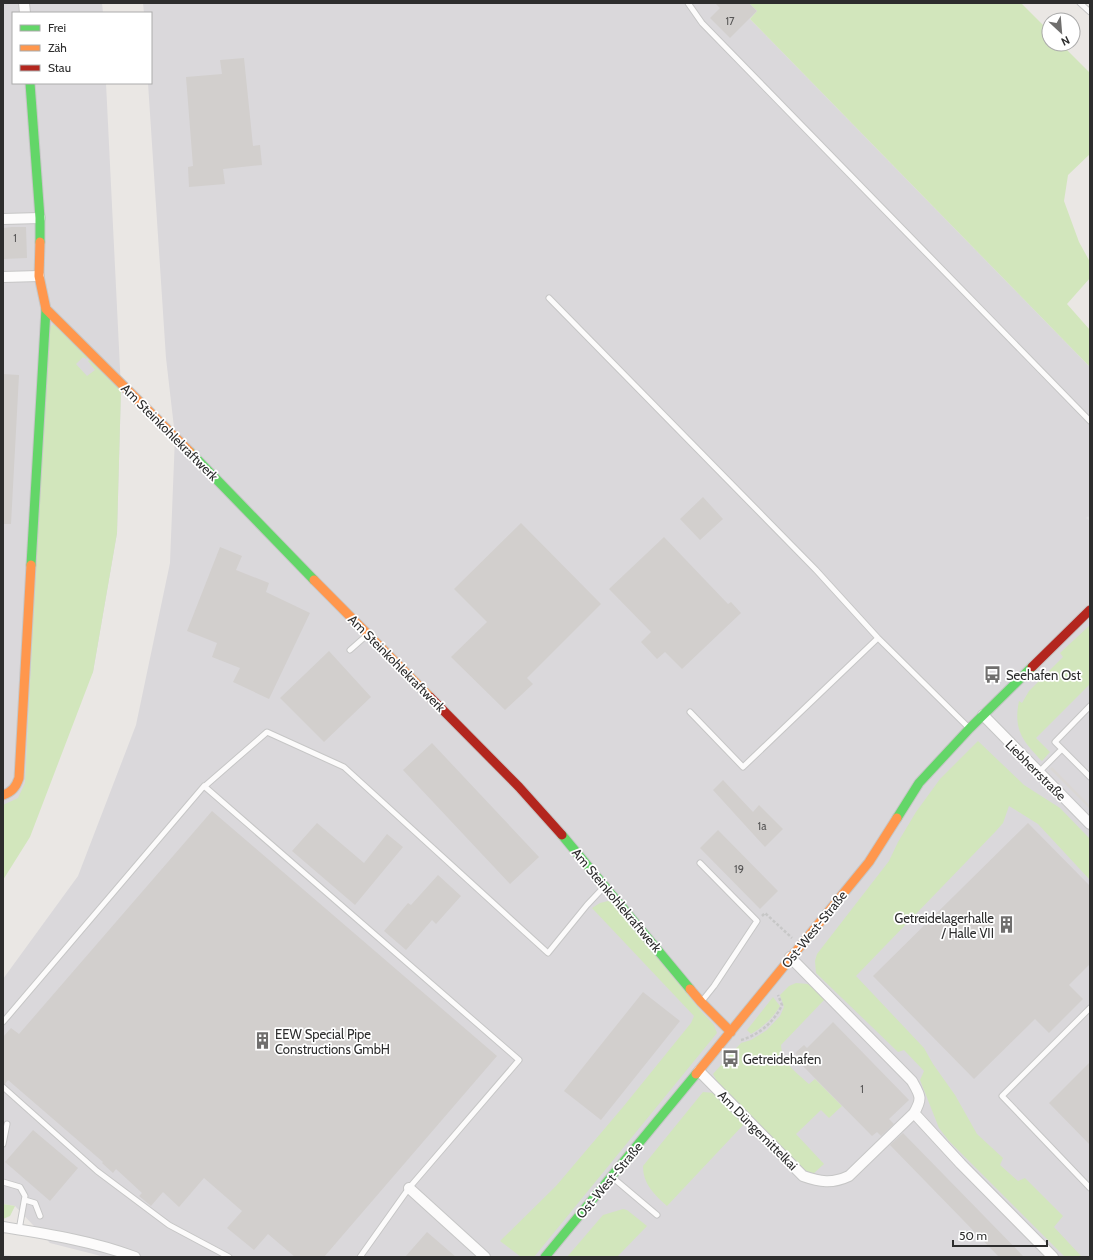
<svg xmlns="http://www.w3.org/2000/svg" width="1093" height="1260" font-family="Cabin,sans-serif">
  <rect width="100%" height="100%" fill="#eae7e4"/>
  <path fill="#dad8db" d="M3 3H102L103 13H13V83H106L121 389 117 533 93 672 3 834Z
    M143 3H749L757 11 750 19 1090 367V1257H105L50 1243 15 1206 3 1204V979L78 876 136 725 170 563 175 436 166 358 148 83H151V13H144Z"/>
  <path fill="#d2e6bc" d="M749 3H1021L1049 31V44H1061L1090 73V154L1068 175 1064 201 1079 242 1090 262V278L1067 304 1090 330V367L750 19 757 11Z
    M54 324 89 355 86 359 83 357 76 364 87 376 95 370 88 361 91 358 121 389 117 533 93 672 30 837 3 880V805L18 798 25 783 48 328Z
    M1090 625V684L1036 738 1050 752 1042 761C1023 741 1013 730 1019 701L1022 703 1029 691 1063 657 1060 653Z
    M978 741 1024 785 1060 808 1090 839V880L1038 824 1009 806 1003 823 996 831 856 976 924 1048 933 1064 955 1095 977 1134 1003 1158 1000 1165 1018 1181 1025 1178 1063 1216 1054 1227 1082 1257H1065L949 1141 939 1128 920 1080 924 1071 904 1050 898 1052 816 973 815 961 817 954 889 861 898 842 916 812 940 779Z
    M608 901 617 904 700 1010 714 1025 717 1033 534 1257H521L500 1241 556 1186 623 1107 691 1023 694 1016 592 908 600 903Z
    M796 983 808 984 825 999 781 1045C782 1063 797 1073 809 1084L815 1079 842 1106 829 1118 821 1110 796 1134 824 1164 813 1174H809L801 1170 718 1083 713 1074 741 1043 751 1040 767 1030 780 1016 784 1007 780 995 789 986Z
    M773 997 780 1006C773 1018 763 1027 751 1034L747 1030Z
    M703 1092 715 1093 746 1122 667 1206C654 1194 643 1184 643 1166Z
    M3 1204 15 1206 10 1216 3 1219Z
    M623 1209 627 1210 647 1226 617 1257H567L603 1215Z"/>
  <path fill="#dad7d4" d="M1052 767 1090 806V809L1050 769Z"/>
  <path fill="#d2cfcd" d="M715 3H749L757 11 730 38 710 18 720 8Z
    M244 58 253 146 260 145 262 165 223 169 225 184 189 187 188 167 193 166 186 77 222 74 220 60Z
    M12 227H26L27 258 3 259V228Z
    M3 374 19 375 11 524H3Z
    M703 497 723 519 700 540 680 519Z
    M521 523 601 604 527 678 533 684 505 710 451 657 487 622 454 589Z
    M664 537 728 604 731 602 741 613 682 669 665 652 657 659 641 642 651 632 609 589Z
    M220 547 242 556 236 570 269 583 266 592 310 613 269 699 233 682 240 668 212 657 217 643 187 631Z
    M329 651 371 697 324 742 280 698Z
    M432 743 539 857 510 884 403 770Z
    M723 780 753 812 759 805 783 829 765 847 713 790Z
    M212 811 497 1056 324 1257H295L268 1234 254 1250 227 1228 242 1211 204 1178 179 1207 163 1192 151 1206 139 1196 142 1193 128 1180 116 1169 113 1173 102 1163 103 1162 8 1080 5 1084 3 1083V1037L11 1028 19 1034Z
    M317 823 364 863 387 834 403 847 355 905 292 851Z
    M1028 823 1090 886V964L1069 985 1083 999 1049 1033 1035 1019 974 1079 873 976Z
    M718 830 778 891 760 909 700 848Z
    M438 875 461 896 436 924 432 920 406 950 384 931 408 903 411 905Z
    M643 992 680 1021 601 1120 564 1091Z
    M833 1022 909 1100 889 1119 894 1124 881 1136 877 1132 872 1136 796 1059 798 1056 795 1053 804 1045 807 1048Z
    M1090 1062V1145L1049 1103Z
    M33 1130 78 1168 50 1201 5 1162Z
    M903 1133 1024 1257H999L890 1145Z
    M427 1232 456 1257H405Z"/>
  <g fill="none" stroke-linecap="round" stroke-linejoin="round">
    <defs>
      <path id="lane" d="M688 3 702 23 1090 421
        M1080 3 1090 12
        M549 298 816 570 878 638 969 728
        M350 650 367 635
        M1090 706 1055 742 1090 777
        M690 712 743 767 878 638
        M1039 772 1062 749
        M205 786 267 732 344 767 548 953 587 905 604 887
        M700 863 757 921 714 986 702 1001
        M1090 1008 1002 1096 1090 1188
        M3 1022 204 786 519 1060 409 1188 360 1257
        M3 1087 97 1171 169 1225 229 1257
        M3 1144 7 1124
        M612 1177 657 1215
        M3 1182 20 1187 25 1196 19 1230
        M25 1200 35 1203 40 1216"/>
      <path id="street" d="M24 3 25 13
        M3 219 40 218
        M3 277 39 276
        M983 715 1090 824
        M790 957 912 1081C920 1095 923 1098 914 1113L961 1164 1053 1257
        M699 1071 803 1176C820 1182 832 1184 849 1176L914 1113
        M409 1188 485 1257
        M3 1227C47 1234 93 1241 135 1257"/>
      <path id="fast" d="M30 83 40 218V242
        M190 452 314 580
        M31 565 46 309
        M897 818 919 783 970 728 1032 667
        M562 835 690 989
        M545 1257 696 1074"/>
      <path id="slow" d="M40 242 39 276 46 309 190 452
        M314 580 430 697
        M3 795C12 792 16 787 19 778L31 565
        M690 989 701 1002 731 1032
        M696 1074 869 862 897 818"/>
      <path id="jam" d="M1032 667 1090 610
        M430 697 519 787 562 835"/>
    </defs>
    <use href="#lane" stroke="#c6c6c6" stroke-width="7"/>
    <use href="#street" stroke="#c6c6c6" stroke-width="12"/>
    <use href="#fast" stroke="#c6c6c6" stroke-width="11"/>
    <use href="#slow" stroke="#c6c6c6" stroke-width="11"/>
    <use href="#jam" stroke="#c6c6c6" stroke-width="11"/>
    <path stroke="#c7c7c7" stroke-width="2.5" stroke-dasharray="3 2" stroke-linecap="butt" d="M762 916 765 913 792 938
      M741 1040C759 1035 774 1022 782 1005L778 995"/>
    <use href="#lane" stroke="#fcfbfb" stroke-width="5"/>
    <use href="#street" stroke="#fcfbfb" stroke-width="10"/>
    <use href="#fast" stroke="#63d668" stroke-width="9"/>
    <use href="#slow" stroke="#ff974d" stroke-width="9"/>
    <use href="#jam" stroke="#b3261e" stroke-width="9"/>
    <path stroke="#dfdee0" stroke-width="3" d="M1088 518 1090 519
      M3 1256 10 1257"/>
  </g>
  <defs>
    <symbol id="bus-bare" viewBox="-9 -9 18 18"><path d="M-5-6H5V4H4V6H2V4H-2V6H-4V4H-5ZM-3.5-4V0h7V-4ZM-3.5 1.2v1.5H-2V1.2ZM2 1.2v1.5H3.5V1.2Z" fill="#6f6e6d" stroke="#fff" stroke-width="2.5" paint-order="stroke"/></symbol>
    <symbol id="building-bare" viewBox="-9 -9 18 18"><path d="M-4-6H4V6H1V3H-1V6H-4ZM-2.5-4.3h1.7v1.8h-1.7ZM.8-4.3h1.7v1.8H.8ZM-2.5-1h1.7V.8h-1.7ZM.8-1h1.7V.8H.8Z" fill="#6f6e6d" stroke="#fff" stroke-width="2.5" paint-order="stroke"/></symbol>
  </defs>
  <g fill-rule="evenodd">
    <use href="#bus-bare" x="980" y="662" width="25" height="25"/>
    <use href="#building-bare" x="994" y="912" width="25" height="25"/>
    <use href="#building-bare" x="250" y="1028" width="25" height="25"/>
    <use href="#bus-bare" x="718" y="1046" width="25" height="25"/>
  </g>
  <g text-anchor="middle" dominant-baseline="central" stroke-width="3.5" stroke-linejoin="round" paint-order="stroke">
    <g font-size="11" fill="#575656">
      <text x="730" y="21">17</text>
      <text x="15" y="238">1</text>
      <text x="762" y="826">1a</text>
      <text x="739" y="869">19</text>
      <text x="862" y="1089">1</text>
    </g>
    <g font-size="13" fill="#2d2d2d" stroke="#fff">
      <text transform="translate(170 432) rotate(45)">Am Steinkohlekraftwerk</text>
      <text transform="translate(397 663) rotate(45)">Am Steinkohlekraftwerk</text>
      <text transform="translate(1036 770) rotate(45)">Liebherrstraße</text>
      <text transform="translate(617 900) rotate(50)">Am Steinkohlekraftwerk</text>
      <text transform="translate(814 929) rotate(-51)">Ost-West-Straße</text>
      <text transform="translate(758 1130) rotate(45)">Am Düngemittelkai</text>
      <text transform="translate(609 1180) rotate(-50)">Ost-West-Straße</text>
    </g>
    <g font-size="13" fill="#2d2d2d" stroke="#fff" text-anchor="start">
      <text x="1006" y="675">Seehafen Ost</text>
      <text x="994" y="918" text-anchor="end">Getreidelagerhalle<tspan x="994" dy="15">/ Halle VII</tspan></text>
      <text x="275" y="1034">EEW Special Pipe<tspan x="275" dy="15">Constructions GmbH</tspan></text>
      <text x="743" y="1059">Getreidehafen</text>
    </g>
  </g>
  <rect width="1093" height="1260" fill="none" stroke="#2d2d2d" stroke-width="8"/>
  <rect x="12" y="12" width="140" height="72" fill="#ffffff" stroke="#ababab"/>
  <rect x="20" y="25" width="20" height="6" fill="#63d668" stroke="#ababab"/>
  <text x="48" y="32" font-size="12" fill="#2d2d2d">Frei</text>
  <rect x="20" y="45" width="20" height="6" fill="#ff974d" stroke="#ababab"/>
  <text x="48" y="52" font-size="12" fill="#2d2d2d">Zäh</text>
  <rect x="20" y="65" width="20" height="6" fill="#b3261e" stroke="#ababab"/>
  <text x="48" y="72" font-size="12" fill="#2d2d2d">Stau</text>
  <g transform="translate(1061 32) rotate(154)"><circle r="19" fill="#ffffff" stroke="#ababab"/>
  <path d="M0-3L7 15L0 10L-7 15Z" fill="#6f6e6d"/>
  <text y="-6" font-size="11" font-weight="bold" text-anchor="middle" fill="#2d2d2d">N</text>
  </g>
  <path d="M953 1240v6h94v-6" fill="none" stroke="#2d2d2d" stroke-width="2"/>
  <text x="959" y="1240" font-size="12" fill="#2d2d2d" stroke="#ffffff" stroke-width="3" paint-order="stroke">50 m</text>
</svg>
